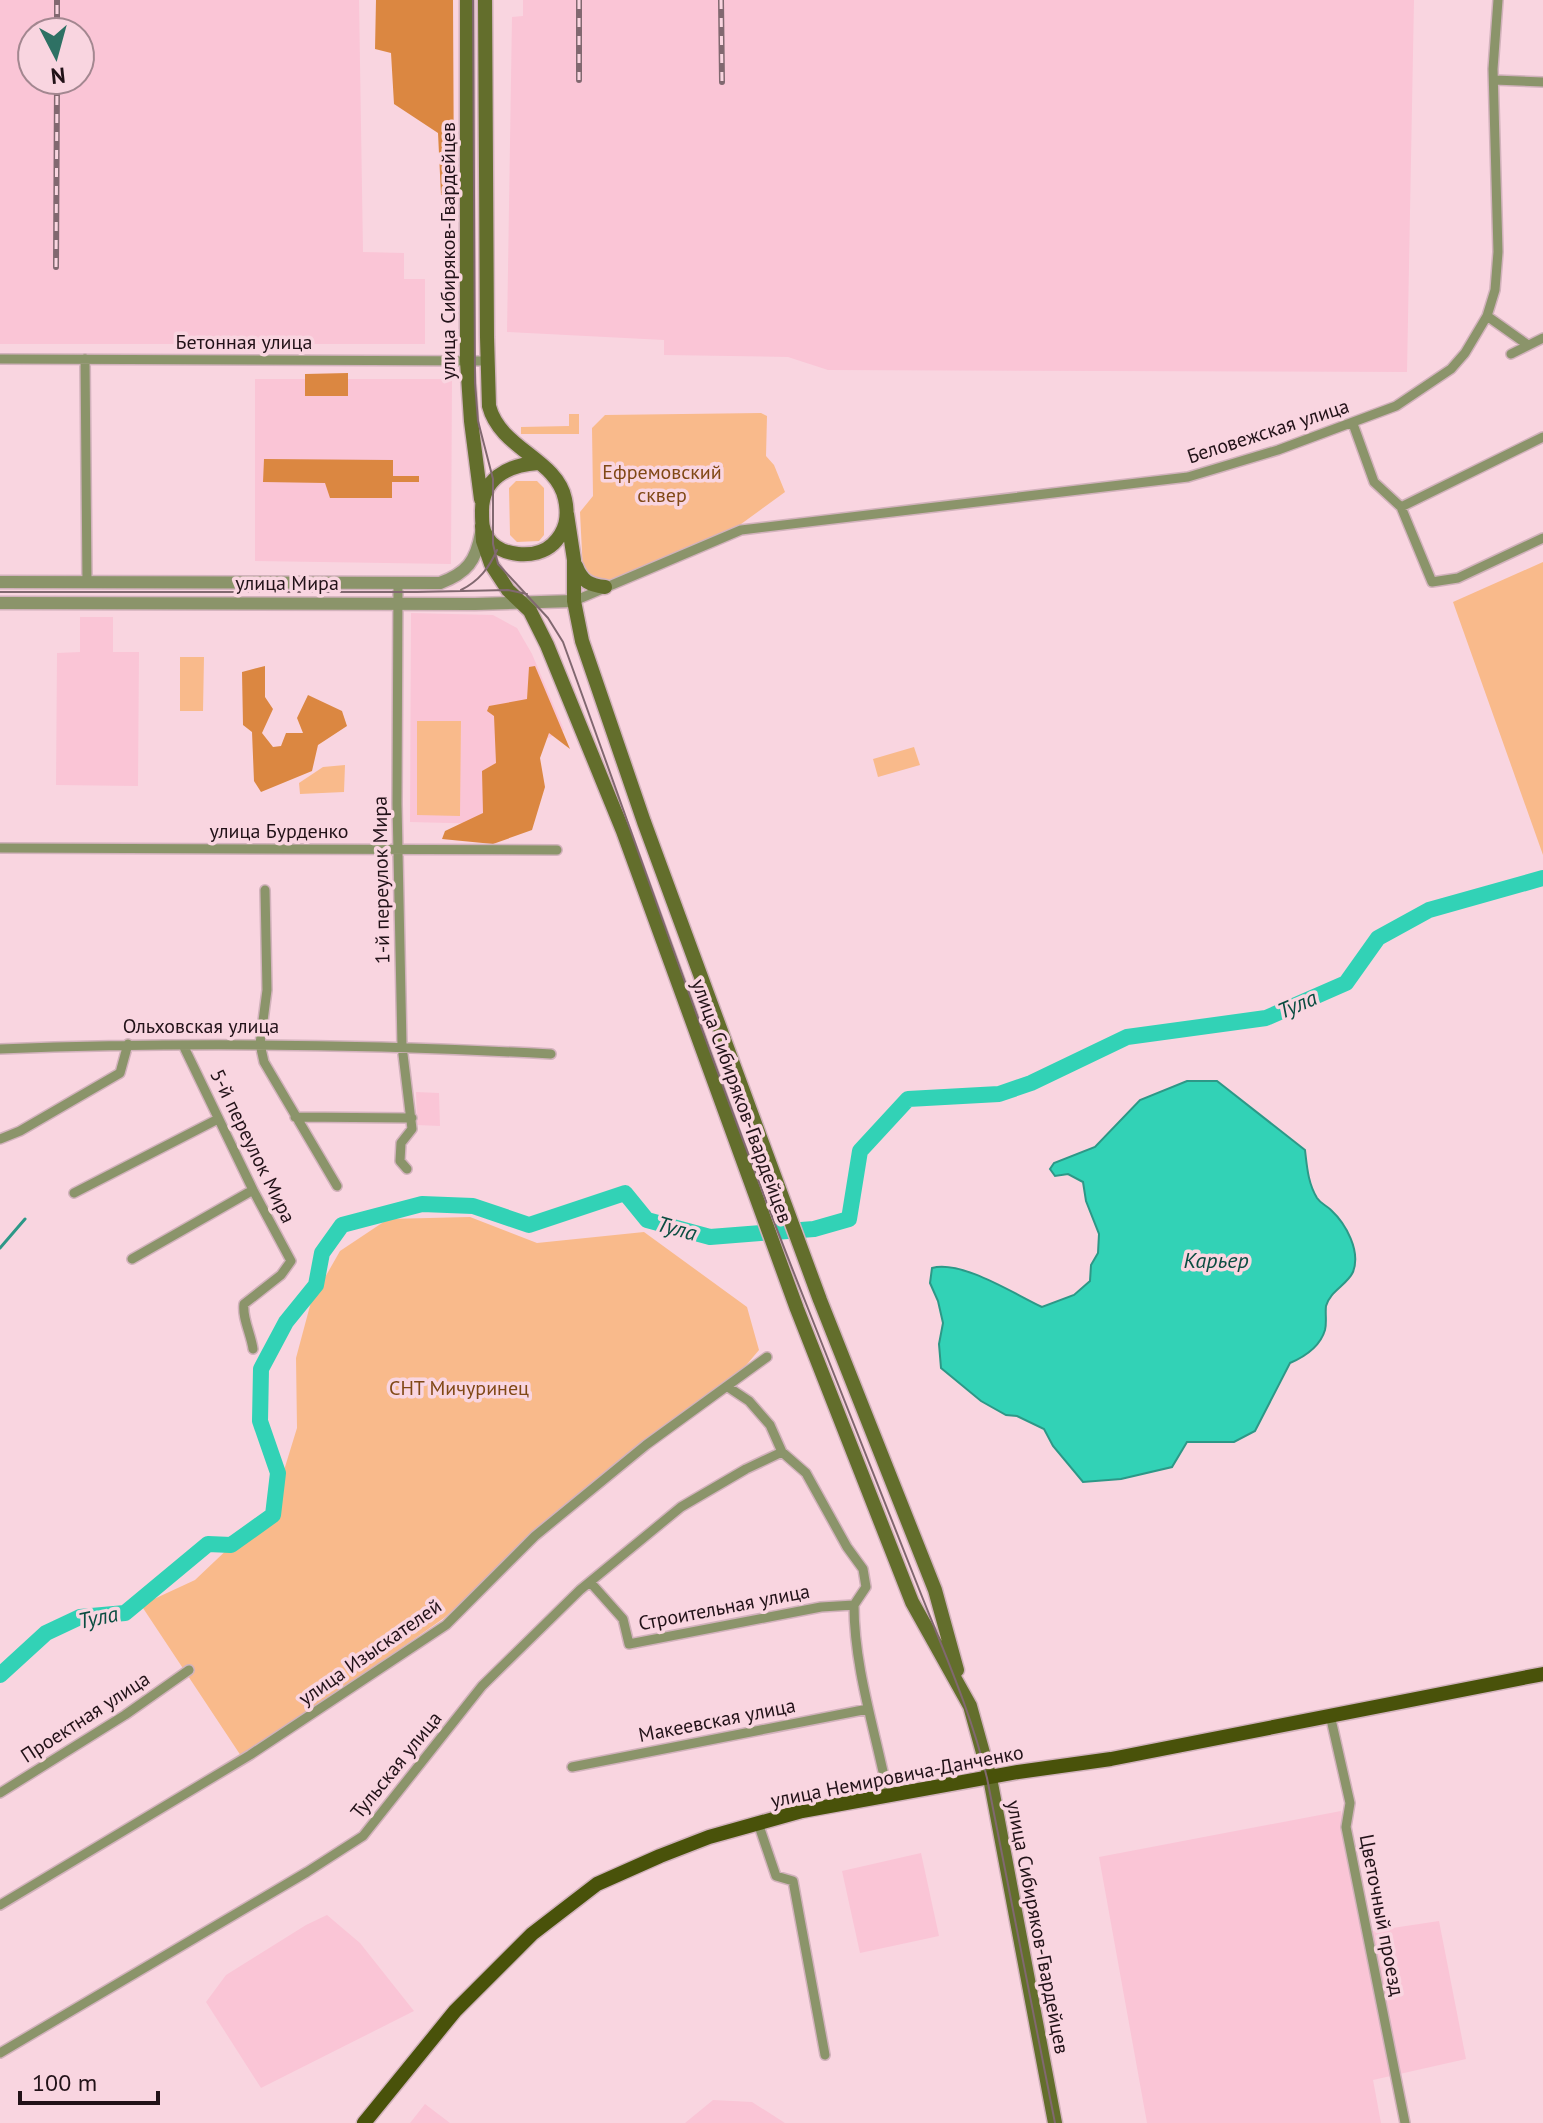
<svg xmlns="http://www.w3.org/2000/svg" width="1543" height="2123" font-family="'PT Sans',sans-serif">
  <rect width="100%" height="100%" fill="#f9d5e0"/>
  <path fill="#fac5d6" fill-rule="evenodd" d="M0 0H359L363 252 404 253V279H425V344H0ZM32 32H80V80H32Z
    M523 0H1414L1407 372 828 370 788 357 664 355V340L507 332 512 17 523 16Z
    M255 379H452L451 564 255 561Z
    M411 613 493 615 517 628 532 654 564 730 538 743 488 824 410 822Z
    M80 617H113V652H139L138 786 56 785 57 653 80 652Z
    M416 1092 439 1093 440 1126 417 1125Z
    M1341 1811 1366 1932 1439 1921 1466 2059 1373 2080 1381 2123H1147L1099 1857Z
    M921 1853 939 1936 860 1953 842 1871Z
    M327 1915 360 1943 414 2011 261 2088 206 2002 226 1975 306 1925Z
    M713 2100 752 2102 785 2123H685Z
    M425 2104 450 2123H410Z"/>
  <path fill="#f9ba8b" d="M761 413 767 416 766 456 774 465 785 492 737 527 605 582 588 580 583 572 580 512 593 496 592 428 605 415Z
    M569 414H579V434H521V427L569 426Z
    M516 481H537L544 488V535L539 541 517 542 510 535 509 488Z
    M1543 562V855L1453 602Z
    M180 657H204L203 711H180Z
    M417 721H461L460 816 417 815Z
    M914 747 920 765 878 777 873 759Z
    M345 765 344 792 300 794 299 783 323 767Z
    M470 1217 537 1243 644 1232 747 1307 759 1350 727 1388 535 1536 444 1618 243 1759 141 1605 195 1580 273 1506 297 1428 296 1358 311 1302 340 1251 388 1219Z"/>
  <path fill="#db8741" d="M376 0H453L454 194 441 195 438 133 394 104 391 53 375 49Z
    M348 373V396H305V374Z
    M264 459 393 460V476H419V482H392V498H330L325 483 263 482Z
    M265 666V697L273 709 262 733 273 747 281 746 286 733H303L297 718 308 695 342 711 347 726 318 745 312 771 261 792 254 781 252 732 243 725 242 672Z
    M535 666 570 749 549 733 540 758 545 787 532 830 493 844 442 839 445 831 483 813 482 771 496 763 494 716 487 711 489 706 527 699 529 667Z"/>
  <path fill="#32d2b6" stroke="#2d9887" stroke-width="2" d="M1187 1081H1217L1305 1150C1307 1167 1308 1183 1317 1198 1321 1204 1326 1205 1331 1210 1346 1224 1361 1251 1353 1272 1347 1285 1330 1291 1326 1306 1325 1314 1327 1322 1325 1330 1320 1347 1304 1357 1290 1363L1255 1431 1234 1442H1187L1172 1467 1121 1479 1083 1482 1053 1446 1044 1429 1017 1416 1006 1415 981 1401 941 1368 939 1344 943 1323 938 1301 930 1283 932 1268C962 1260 1014 1294 1042 1307L1074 1295 1090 1281 1091 1265 1098 1253 1099 1234 1086 1201 1083 1182 1068 1174 1055 1176 1050 1169 1054 1163 1095 1147 1140 1100Z"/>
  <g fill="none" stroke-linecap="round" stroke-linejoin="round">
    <path stroke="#2d9887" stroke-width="3" d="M0 1248 25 1219"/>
    <path stroke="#32d2b6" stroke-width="16" d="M0 1675 46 1633 80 1617 125 1613 208 1544 231 1545 273 1515 278 1473 260 1421 261 1369 286 1322 316 1285 322 1253 342 1225 422 1204 473 1206 529 1225 625 1193 647 1220 710 1237 814 1229 849 1219 860 1151 908 1099 999 1094 1031 1083 1127 1037 1266 1018 1346 983 1378 938 1429 910 1543 878"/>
    <defs>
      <path id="minor" d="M1494 80 1543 82
        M1487 316 1528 345
        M1511 354 1543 338
        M0 359 487 361
        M85 359 87 582
        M1353 424 1374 482 1401 507 1432 582 1458 578 1543 538
        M1401 507 1543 437
        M398 583 397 804 402 1046 412 1129 401 1143 400 1161 407 1169
        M574 601 741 530 1188 477 1278 450 1396 406 1451 369 1465 353 1487 316 1495 290 1498 252 1493 69 1498 0
        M0 848 557 850
        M265 890 267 990 260 1044 264 1062 337 1186
        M183 1045 253 1190 291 1261 281 1275 244 1304C242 1318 251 1334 253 1349
        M0 1049C184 1042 367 1044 551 1054
        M295 1117 412 1118
        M0 1139 20 1131 120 1073 128 1044
        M74 1193 218 1119
        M132 1259 253 1190
        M728 1387 749 1401 770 1425 782 1452 806 1473 847 1547 863 1569 866 1587 854 1605
        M590 1582 623 1619 629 1644 821 1607 854 1605
        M854 1605C854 1669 876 1733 888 1795
        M1330 1715 1350 1803 1346 1827 1405 2123
        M572 1767 868 1709
        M0 1793 125 1715 189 1670
        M758 1823 776 1876 793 1881 825 2055
        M0 1905 250 1755 446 1625 535 1536 646 1445 767 1357
        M0 2053 307 1872 363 1836 482 1686 580 1590 681 1507 746 1469 782 1452"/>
      <path id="tertiary" d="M0 582 440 583C467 573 476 561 481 533
        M0 603 475 604 574 601"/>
      <path id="secondary" d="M467 0V361L471 421 481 499
        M485 0 487 337 489 406C500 449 557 459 565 499 569 517 566 531 553 544 536 560 499 557 487 537 482 529 482 522 482 513 481 479 507 465 538 463
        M567 514 574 560V601L582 641 644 822 820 1300 935 1590 957 1670
        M482 526 483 541 491 564 508 590 530 611 547 645 623 831 797 1309 912 1602 970 1706 990 1778 1055 2123
        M576 566C582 582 590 585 605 587"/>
      <path id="primary" d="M364 2123 455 2011 532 1934 597 1884 660 1856 709 1837 802 1811 1018 1772 1111 1759 1543 1674"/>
    </defs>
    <use href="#minor" stroke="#d2b2bc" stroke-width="12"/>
    <use href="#tertiary" stroke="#d2b2bc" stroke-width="15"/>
    <use href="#secondary" stroke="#d2b2bc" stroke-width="17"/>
    <use href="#primary" stroke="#d2b2bc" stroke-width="17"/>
    <use href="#minor" stroke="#8b946a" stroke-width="9"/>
    <use href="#tertiary" stroke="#8b946a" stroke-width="12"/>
    <use href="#secondary" stroke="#636e2c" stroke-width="14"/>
    <use href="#primary" stroke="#49520a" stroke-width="14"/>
    <path stroke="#816870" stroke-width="2" d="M473 0 475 383 478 421 493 479V544L498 564 548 618 563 642C644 865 721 1091 809 1311 846 1404 882 1497 919 1589 944 1652 971 1712 987 1778L1055 2123
      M461 590C479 581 489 568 497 550
      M0 592H417L508 590 527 594"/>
    <defs>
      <path id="rail" d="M579 0V80
        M721 0 722 82
        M57 32V0
        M56 267 57 80"/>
    </defs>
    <use href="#rail" stroke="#816870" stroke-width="6"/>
    <use href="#rail" stroke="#f9d5e0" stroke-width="3" stroke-dasharray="9" stroke-linecap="butt"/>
  </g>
  <g text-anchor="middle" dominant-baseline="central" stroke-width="7" stroke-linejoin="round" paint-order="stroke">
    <g font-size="20" fill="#221218" stroke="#f9d5e0">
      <text transform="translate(448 251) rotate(-90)">улица Сибиряков-Гвардейцев</text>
      <text x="244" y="342">Бетонная улица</text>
      <text transform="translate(1268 431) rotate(-18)">Беловежская улица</text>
      <text x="287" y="583">улица Мира</text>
      <text x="279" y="831">улица Бурденко</text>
      <text transform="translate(381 880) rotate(-91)">1-й переулок Мира</text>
      <text x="201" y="1026">Ольховская улица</text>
      <text transform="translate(742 1101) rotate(70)">улица Сибиряков-Гвардейцев</text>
      <text transform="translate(253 1146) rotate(64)">5-й переулок Мира</text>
      <text transform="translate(724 1607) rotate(-11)">Строительная улица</text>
      <text transform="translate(370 1652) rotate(-35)">улица Изыскателей</text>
      <text transform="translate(85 1717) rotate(-33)">Проектная улица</text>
      <text transform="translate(717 1720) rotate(-11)">Макеевская улица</text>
      <text transform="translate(396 1765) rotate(-51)">Тульская улица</text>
      <text transform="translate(897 1776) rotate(-11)">улица Немировича-Данченко</text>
      <text transform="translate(1382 1915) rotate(79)">Цветочный проезд</text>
      <text transform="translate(1038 1927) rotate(79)">улица Сибиряков-Гвардейцев</text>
    </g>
    <g font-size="20" fill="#804816" stroke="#f9d5e0">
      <text x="662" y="472">Ефремовский<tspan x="662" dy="23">сквер</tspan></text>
      <text x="459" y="1388">СНТ Мичуринец</text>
    </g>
    <g font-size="22" font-style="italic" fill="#0a4d41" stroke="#f9d5e0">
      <text transform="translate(1297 1004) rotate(-23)">Тула</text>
      <text transform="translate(677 1228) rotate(15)">Тула</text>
      <text x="1216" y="1260">Карьер</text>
      <text transform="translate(98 1617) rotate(-12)">Тула</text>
    </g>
  </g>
  <g transform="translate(56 56) rotate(174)"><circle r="38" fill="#f9d5e0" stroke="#a38790" stroke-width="2"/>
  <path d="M0-6L14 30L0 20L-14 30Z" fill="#2e7164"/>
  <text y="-12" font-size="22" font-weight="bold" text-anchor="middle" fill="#221218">N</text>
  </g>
  <path d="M20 2091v12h138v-12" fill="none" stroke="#221218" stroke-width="4"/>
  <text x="32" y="2091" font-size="24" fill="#221218" stroke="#f9d5e0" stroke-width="6" paint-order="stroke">100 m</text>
</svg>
